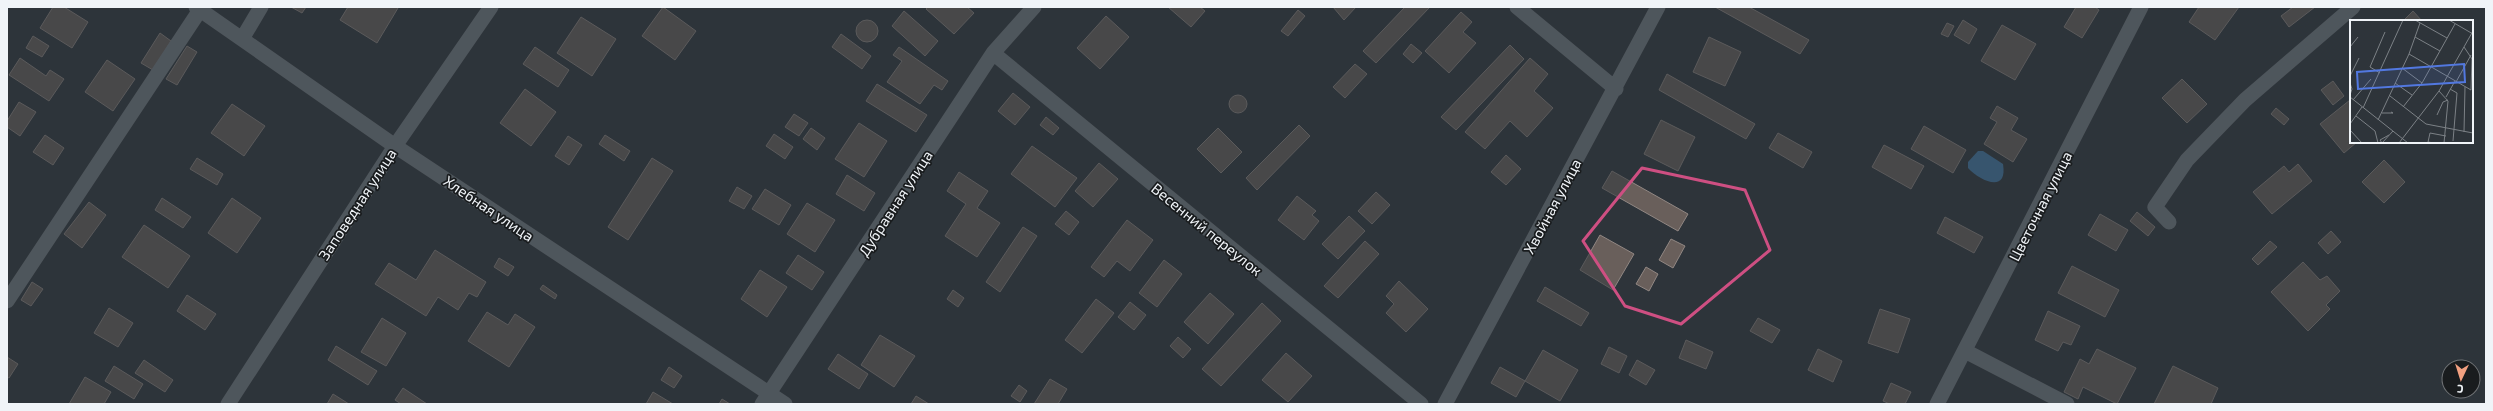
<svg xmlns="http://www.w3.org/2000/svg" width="2493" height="411" font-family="'Exo 2',sans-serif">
  <rect width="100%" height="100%" fill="#2e343a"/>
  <path fill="#437dae" d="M1978 151H1983L2003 164C2008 194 1980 181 1968 168V162Z"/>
  <path fill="#695f5b" stroke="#918783" d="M53 7H64L88 22 72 48 40 28Z
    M291 7H306L302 13Z
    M348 7H396L398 8 377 43 340 20Z
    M663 7 696 31 675 60 642 36Z
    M928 7H967L974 13 954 34 926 9Z
    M1168 7H1200L1205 11 1191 27Z
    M1333 7H1356L1344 20Z
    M1405 7H1430L1376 63 1363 51Z
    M1715 7H1749L1809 40 1800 54Z
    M2076 7H2095L2099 10 2082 38 2064 27Z
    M2199 7H2239L2215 40 2189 22Z
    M2293 7H2315L2289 27 2281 16Z
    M1298 10 1305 16 1288 36 1281 31Z
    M904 11 938 41 925 56 892 26Z
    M2413 11 2422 21H2403Z
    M1461 12 1472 22 1463 32 1476 43 1449 73 1425 51Z
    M1106 16 1129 37 1100 69 1077 48Z
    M581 17 616 39 592 76 557 53Z
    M1963 20 1977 29 1969 44 1954 35Z
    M856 31a11 11 0 1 1 22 0a11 11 0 1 1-22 0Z
    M1947 23 1954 26 1948 37 1941 34Z
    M2002 25 2036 44 2015 80 1981 61Z
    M160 33 171 41 153 70 141 63Z
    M841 34 871 56 862 69 832 47Z
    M33 36 49 46 42 57 26 48Z
    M1709 37 1741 52 1725 86 1693 72Z
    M1411 44 1422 53 1413 63 1403 54Z
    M1510 45 1524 59 1456 130 1441 117Z
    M187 46 197 52 177 85 166 79Z
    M535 47 569 70 558 87 523 64Z
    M899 47 948 81 942 90 934 85 920 104 887 82 902 61 893 55Z
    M20 58 46 76 50 70 64 79 49 101 9 75Z
    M1530 58 1548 74 1534 91 1553 108 1527 137 1510 121 1485 149 1465 132Z
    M107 60 135 79 113 111 85 92Z
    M1355 64 1367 74 1345 98 1333 87Z
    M1667 74 1755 124 1746 139 1659 90Z
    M2182 79 2207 104 2187 123 2162 98Z
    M2333 81 2344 96 2333 105 2321 90Z
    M877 84 927 115 916 132 866 101Z
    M525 89 556 112 531 146 500 123Z
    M1013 93 1030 107 1015 125 998 111Z
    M1229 104a9 9 0 1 1 18 0a9 9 0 1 1-18 0Z
    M2350 100 2351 142H2357L2344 153 2320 124Z
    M19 102 36 112 20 136 7 127V121Z
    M232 104 265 126 244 156 211 133Z
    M1997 106 2018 118 2011 130 2027 139 2013 162 1984 144 1997 122 1990 118Z
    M2276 108 2289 119 2284 125 2271 114Z
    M794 114 808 123 799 136 785 127Z
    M1046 117 1059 128 1053 135 1040 125Z
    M1661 120 1695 137 1678 171 1644 154Z
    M859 123 887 141 864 177 835 159Z
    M1299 125 1310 136 1257 190 1246 178Z
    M1924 126 1966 150 1953 173 1911 149Z
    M811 128 825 138 817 150 803 139Z
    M1218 128 1242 152 1221 173 1197 149Z
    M1778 133 1812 152 1803 168 1769 148Z
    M774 134 793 147 785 159 766 146Z
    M45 135 64 148 53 165 33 152Z
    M605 135 630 151 624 161 599 144Z
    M568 136 582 145 569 165 555 156Z
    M1884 145 1924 166 1911 189 1872 167Z
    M1032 146 1077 178 1055 207 1011 174Z
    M1506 155 1521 169 1506 185 1491 172Z
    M197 158 223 174 217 185 190 169Z
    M652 158 673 171 628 240 608 227Z
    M2384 160 2405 182 2384 203 2362 182Z
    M1099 163 1118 179 1093 207 1075 191Z
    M2298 164 2312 181 2272 214 2253 192 2284 166 2289 172Z
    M1612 171 1688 214 1678 231 1602 188Z
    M959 172 988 191 977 208 1000 223 977 257 945 236 966 204 947 191Z
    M847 175 875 193 864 211 836 194Z
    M737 187 752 196 744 209 729 201Z
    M765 189 791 205 779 225 752 209Z
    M1376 192 1390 205 1372 224 1358 211Z
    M1297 196 1316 211 1312 215 1319 221 1304 240 1278 220Z
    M162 198 191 217 183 228 155 210Z
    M232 198 261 218 237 253 208 233Z
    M89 202 106 215 82 248 64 234Z
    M807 203 835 220 815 252 787 234Z
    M1066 211 1079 222 1069 235 1055 224Z
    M2137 212 2155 227 2148 236 2130 221Z
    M2100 214 2128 230 2116 251 2088 235Z
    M1349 216 1365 231 1338 259 1322 244Z
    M1945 217 1983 237 1974 253 1937 233Z
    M1127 220 1153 240 1130 271 1117 261 1104 277 1091 267Z
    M144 225 190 256 168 288 122 257Z
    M1023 227 1037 236 1000 292 986 282Z
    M2331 231 2341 242 2328 254 2318 243Z
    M1600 235 1634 254 1613 290 1580 270Z
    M1671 239 1685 246 1673 268 1659 260Z
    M1365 241 1379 254 1338 298 1324 286Z
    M2270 241 2277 247 2258 265 2252 259Z
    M435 250 486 282 477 297 469 293 458 310 438 297 426 316 375 284 389 263 416 280Z
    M798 255 824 272 812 290 786 273Z
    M499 258 514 267 508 276 494 267Z
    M1164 260 1182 274 1157 307 1139 293Z
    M2303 262 2320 280 2327 276 2340 291 2326 305 2330 309 2308 331 2271 292Z
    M2072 266 2119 290 2105 317 2058 293Z
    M1646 267 1658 274 1649 291 1636 284Z
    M760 270 787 287 767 317 741 299Z
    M1399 281 1428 309 1406 332 1386 313 1394 304 1386 296Z
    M32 282 43 289 31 306 21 300Z
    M543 285 557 295 555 299 540 289Z
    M1545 287 1589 313 1581 326 1537 301Z
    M953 290 964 298 958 307 947 299Z
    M1210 293 1234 314 1208 344 1184 322Z
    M187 295 216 314 205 330 177 311Z
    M1096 299 1114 313 1082 353 1065 340Z
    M1130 302 1146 315 1134 330 1118 317Z
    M1262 303 1281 321 1221 386 1202 369Z
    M109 308 133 323 118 347 94 333Z
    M1880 309 1910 319 1898 353 1868 343Z
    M2048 311 2080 326 2071 345 2063 342 2058 351 2035 340Z
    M487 312 508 325 515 314 535 327 509 367 468 341Z
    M382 318 406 333 386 366 361 352Z
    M1758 318 1780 330 1772 343 1750 331Z
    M880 335 915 356 894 387 861 365Z
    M1178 337 1191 349 1183 358 1170 346Z
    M1686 340 1713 352 1706 369 1679 358Z
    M336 346 377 371 368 385 328 360Z
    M1609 347 1627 356 1619 373 1601 364Z
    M1818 349 1842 361 1833 382 1808 370Z
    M2097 349 2136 368 2117 404 2083 387 2078 399 2064 392 2080 359 2089 364Z
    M1543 350 1578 370 1560 401 1525 381Z
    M1286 353 1312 376 1288 402 1262 380Z
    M838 354 868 374 859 389 828 369Z
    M7 357 18 364 9 378 7 377Z
    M144 360 173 380 165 392 135 373Z
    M1637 360 1655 370 1646 385 1629 375Z
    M114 366 143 384 134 399 105 381Z
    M2173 366 2218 388 2211 404H2154Z
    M669 367 682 376 674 388 661 380Z
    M1500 367 1525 381 1516 397 1491 383Z
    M85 377 111 392 104 404H69Z
    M1050 379 1067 389 1058 404H1034Z
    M1891 383 1911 392 1905 404H1890L1883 401Z
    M1019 385 1027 391 1020 402 1011 396Z
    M403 388 427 404H401L395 400Z
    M653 392 673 404H646Z
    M333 394 349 404H327Z
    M916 396 929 404H911Z
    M722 399 730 404H719Z"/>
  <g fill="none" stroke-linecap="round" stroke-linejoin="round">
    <path stroke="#777e85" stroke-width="15" d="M196 7 395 146 785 404
      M1517 7 1616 89
      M242 39 261 7
      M993 53 1421 404
      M2169 222 2155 207 2187 160 2245 100 2353 7
      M7 301 200 10
      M1965 351 2067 404
      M228 404 395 146 491 7
      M762 404 993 53 1034 7
      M1445 404 1658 7
      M1937 404 2141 7"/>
  </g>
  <path d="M0 0H2493V411H0ZM1642 168 1745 190 1770 250 1681 324 1625 306 1583 241Z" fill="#2e343a" fill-opacity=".55" fill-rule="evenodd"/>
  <path fill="none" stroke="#ce4f82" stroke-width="3" stroke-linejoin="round" d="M1642 168 1745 190 1770 250 1681 324 1625 306 1583 241Z"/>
  <g text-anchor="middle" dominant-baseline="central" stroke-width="3.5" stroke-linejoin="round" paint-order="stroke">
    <g font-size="15" fill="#f0f4f8" stroke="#191c1e">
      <text transform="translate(895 203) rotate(-57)">Дубравная улица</text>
      <text transform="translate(357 204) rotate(-57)">Заповедная улица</text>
      <text transform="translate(1552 206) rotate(-62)">Хвойная улица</text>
      <text transform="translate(2040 206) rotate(-63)">Цветочная улица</text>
      <text transform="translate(489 208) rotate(34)">Хлебная улица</text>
      <text transform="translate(1207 229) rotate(39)">Весенний переулок</text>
    </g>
  </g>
  <g transform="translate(2350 20)">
    <rect width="123" height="123" fill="#2e343a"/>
    <path fill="none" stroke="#7c8186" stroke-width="1" d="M65 0 97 18M99 0 123 14M65 17 90 31M0 27 8 17M59 34 121 70 122 39 114 27M52 48 72 63M30 53 20 47 35 12M0 56 9 38M106 62 121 35M0 63 2 69 0 75M45 63 62 75M100 69 107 73 103 121M89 71 98 81 94 123M40 76 76 104 123 113M0 77 58 123M96 77 105 61M3 80 21 59M53 87 72 63 105 4M13 88 53 0M32 93H43L41 92M87 95 93 82 98 80M6 96 25 111 28 123M28 100 59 34 70 3M0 104 12 87M0 110 12 123M114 112 115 67M32 123 43 111M32 123 30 120 39 115M49 123 89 71 123 11M84 123 78 122 80 113 96 116"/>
    <path fill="#5278e0" fill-opacity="0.15" stroke="#5278e0" stroke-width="2" d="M114 44 115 62 8 69 7 52Z"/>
    <rect width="123" height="123" fill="none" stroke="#f0f4f8" stroke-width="2"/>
  </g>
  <rect width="2493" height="411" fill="none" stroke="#f0f4f8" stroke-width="16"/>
  <g transform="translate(2461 379) rotate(184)"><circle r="19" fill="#191c1e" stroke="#6f7275"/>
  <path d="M0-3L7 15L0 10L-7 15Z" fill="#f2a080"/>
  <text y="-6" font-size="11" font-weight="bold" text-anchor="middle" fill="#f0f4f8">С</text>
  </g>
</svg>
